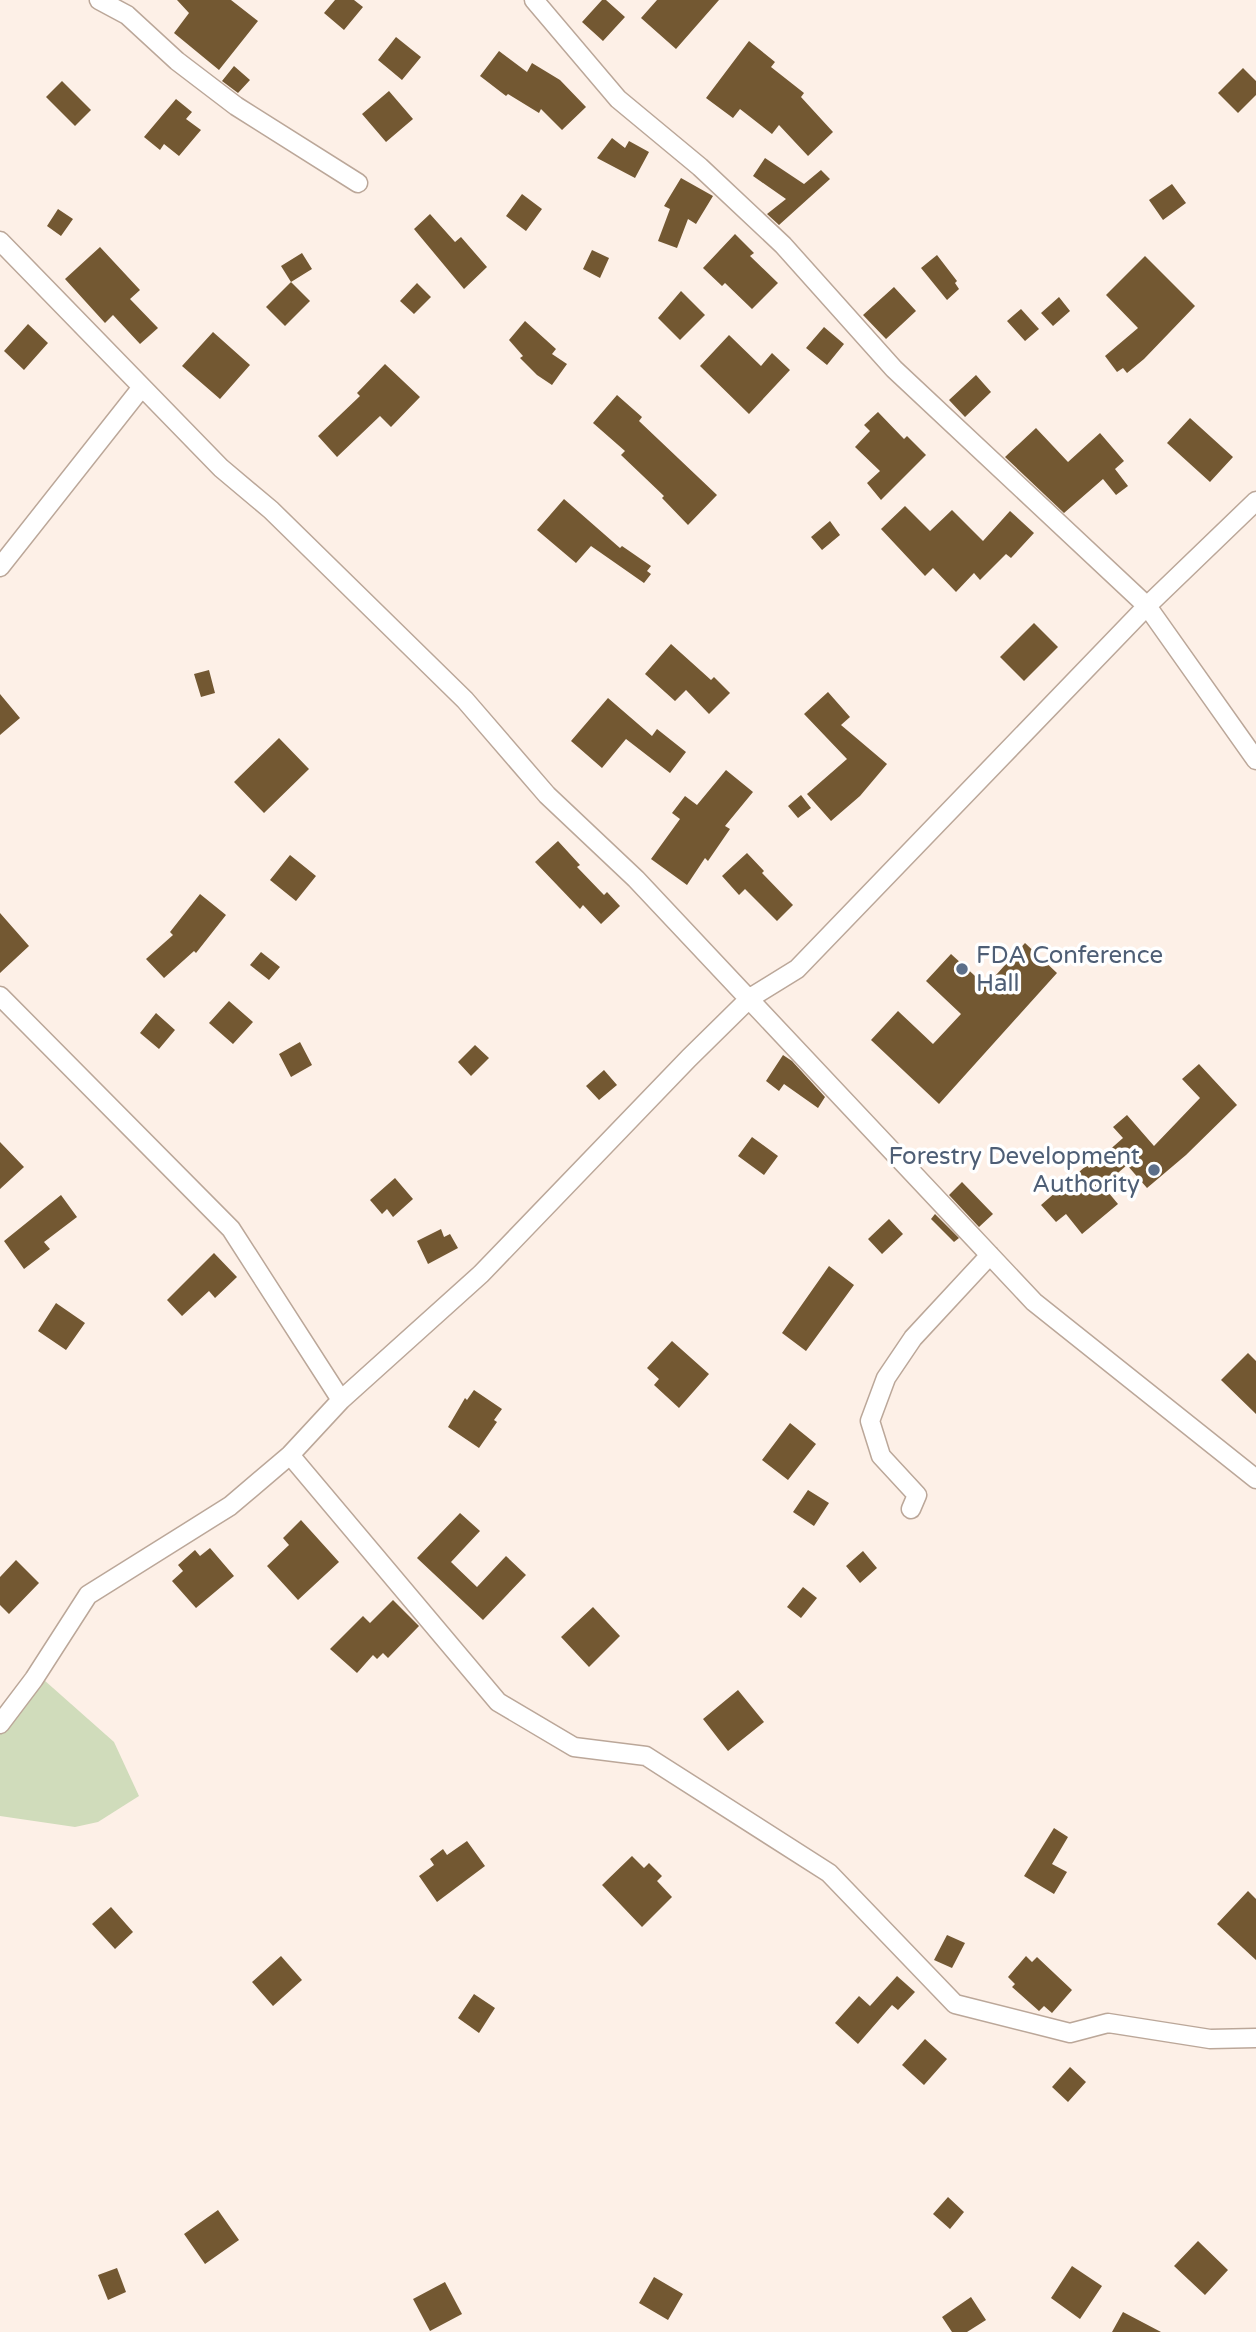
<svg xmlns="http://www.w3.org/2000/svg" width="1256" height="2332" font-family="'Varela Round',sans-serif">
  <rect width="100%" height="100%" fill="#fdf0e7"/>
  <path fill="#d0dcbb" d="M44 1680 114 1742 139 1796 98 1822 75 1827 0 1816V1733Z"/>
  <path fill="#735832" d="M177 0H231L258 21 219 70 174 33 189 13Z
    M335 0H354L363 7 344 30 324 13Z
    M602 0H606L625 17 603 41 582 22Z
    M657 0H719L676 49 641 18Z
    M396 37 421 57 402 80 378 60Z
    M749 41 775 62 771 67 804 93 801 97 833 132 808 156 779 125 772 134 740 109 733 118 706 98Z
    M499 51 527 72 532 63 560 80 586 107 562 130 541 109 539 113 508 94 506 96 480 76Z
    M234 66 250 80 238 93 222 81Z
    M1243 68 1256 81V95L1238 113 1218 93Z
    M62 81 91 110 75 126 46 97Z
    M389 91 413 119 386 142 362 114Z
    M176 99 192 112 186 119 201 130 179 156 164 144 160 150 144 137Z
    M612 138 625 148 629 141 649 152 635 178 597 158Z
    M765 158 804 184 821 170 830 179 779 225 767 214 786 199 753 176Z
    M681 178 713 196 696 224 688 219 677 248 658 241 670 209 664 206Z
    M1172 184 1186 203 1163 220 1149 200Z
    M522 194 542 209 526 231 506 216Z
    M58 209 73 219 61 236 47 226Z
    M430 214 455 242 461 237 487 267 464 289 414 229Z
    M735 234 754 253 750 256 778 283 752 309 725 283 722 286 703 268Z
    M100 247 140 290 130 299 158 328 140 344 113 315 105 323 65 279Z
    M592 250 609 258 600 278 583 269Z
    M302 253 312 269 291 282 281 266Z
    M937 255 957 281 955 283 959 289 947 300 921 268Z
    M1145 256 1195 306 1144 359 1127 373 1123 368 1117 372 1105 356 1138 328 1106 295Z
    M291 282 310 301 285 326 266 307Z
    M417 283 431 297 414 314 400 301Z
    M894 287 916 311 886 339 863 315Z
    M681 291 705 315 680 340 658 318Z
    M1059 297 1070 311 1053 326 1041 313Z
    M1021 309 1039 329 1025 341 1007 321Z
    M525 321 556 349 552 354 567 364 552 385 537 375 520 358 523 356 509 340Z
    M28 324 48 343 24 370 4 351Z
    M824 327 844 344 827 365 806 348Z
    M213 332 250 365 220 399 182 366Z
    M729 335 761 366 772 353 790 370 749 414 700 366Z
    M385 364 420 397 391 427 380 416 337 457 318 436 360 396 357 393Z
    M976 375 991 392 965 417 949 400Z
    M617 395 642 417 639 421 717 495 688 525 662 498 664 496 621 455 625 451 593 423Z
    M878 412 904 439 907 436 926 455 881 500 867 483 880 471 855 447 870 431 864 425Z
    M1190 418 1233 457 1210 482 1167 443Z
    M1036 428 1068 462 1100 433 1124 461 1115 469 1128 486 1116 495 1103 479 1064 513 1005 457Z
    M564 499 620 548 622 546 651 566 647 571 651 574 644 583 591 546 576 563 537 530Z
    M905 506 930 531 952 510 983 541 1010 511 1034 533 1011 558 1006 554 980 580 974 573 956 592 933 568 925 576 881 529Z
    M830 521 840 535 822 550 811 537Z
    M1034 623 1058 647 1024 681 1000 657Z
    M671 644 711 680 714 677 730 693 709 714 686 690 675 701 645 674Z
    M209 670 215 693 201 697 194 674Z
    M828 692 850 717 841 725 887 764 860 796 831 821 807 794 847 759 804 714Z
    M0 694 20 718 0 735Z
    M608 698 652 736 657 729 686 752 670 773 626 739 602 768 571 741Z
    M279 738 309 769 264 813 234 782Z
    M726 770 753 792 725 826 730 829 708 861 705 858 687 885 651 859 680 819 672 813 685 796 697 805Z
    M801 795 811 808 798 818 788 806Z
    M558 841 580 865 577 867 604 895 607 892 620 906 601 924 583 905 580 909 535 862Z
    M747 853 764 871 762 873 793 905 777 921 745 889 739 895 722 876Z
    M290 855 316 876 296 901 270 880Z
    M200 894 226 915 196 953 194 951 164 978 146 959 173 935 170 932Z
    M0 913 29 946 0 973Z
    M1025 943 1057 973 939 1104 871 1040 898 1011 933 1044 961 1014 926 981 951 954 986 986Z
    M261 952 280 967 269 980 250 965Z
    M229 1001 253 1022 233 1044 209 1023Z
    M156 1013 175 1030 159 1049 140 1033Z
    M300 1042 312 1065 291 1077 279 1054Z
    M475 1045 489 1058 471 1076 458 1062Z
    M783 1055 792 1061 825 1097 818 1108 784 1084 779 1091 766 1081Z
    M1199 1064 1237 1105 1186 1155 1147 1188 1127 1165 1103 1186 1118 1204 1082 1234 1066 1214 1056 1222 1041 1205 1087 1165 1089 1168 1123 1138 1113 1127 1127 1115 1154 1146 1200 1098 1182 1079Z
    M604 1070 617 1085 599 1100 586 1086Z
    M752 1137 778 1156 764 1175 738 1156Z
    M0 1142 24 1167 0 1189Z
    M395 1178 413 1199 393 1217 387 1209 382 1214 370 1200Z
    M962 1182 993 1214 979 1227 949 1195Z
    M61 1195 77 1217 44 1242 50 1249 24 1269 4 1241Z
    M935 1214 959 1238 954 1242 931 1219Z
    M889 1219 903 1234 882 1254 868 1239Z
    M441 1229 444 1237 450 1234 458 1248 428 1264 417 1241Z
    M214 1253 237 1277 215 1298 209 1291 182 1316 167 1300Z
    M829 1266 854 1285 806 1351 782 1333Z
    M56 1303 85 1323 66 1350 38 1331Z
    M672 1341 709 1374 679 1408 654 1385 659 1379 647 1368Z
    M1248 1353 1256 1361V1414L1221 1380Z
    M474 1390 502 1409 494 1420 497 1422 479 1448 448 1427 465 1398 467 1400Z
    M790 1423 816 1444 788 1480 762 1460Z
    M808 1490 829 1503 814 1526 793 1512Z
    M460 1513 480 1531 451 1562 477 1587 506 1556 526 1575 483 1620 417 1558Z
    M301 1520 339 1562 298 1600 267 1566 289 1545 283 1538Z
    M210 1548 234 1576 196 1608 172 1581 183 1571 178 1565 195 1550 200 1556Z
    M863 1551 877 1568 860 1583 846 1566Z
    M16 1560 39 1583 9 1614 0 1605V1577Z
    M803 1587 817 1598 801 1618 787 1607Z
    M393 1600 419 1626 388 1658 383 1653 377 1659 373 1655 357 1673 330 1649 363 1616 370 1623Z
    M593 1607 620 1636 589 1667 561 1637Z
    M738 1690 764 1722 728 1751 703 1719Z
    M1054 1828 1068 1837 1052 1864 1067 1872 1054 1894 1024 1876Z
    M467 1841 485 1866 437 1902 419 1876 434 1865 430 1859 443 1849 447 1855Z
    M632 1856 644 1868 649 1863 662 1876 657 1881 672 1897 642 1927 602 1885Z
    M1248 1891 1256 1899V1960L1217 1924Z
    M111 1907 133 1932 115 1949 92 1924Z
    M947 1935 965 1943 952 1968 934 1960Z
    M281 1956 302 1980 273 2006 252 1982Z
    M1026 1956 1032 1962 1037 1957 1072 1990 1052 2013 1044 2006 1039 2011 1012 1987 1015 1984 1008 1977Z
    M897 1976 915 1992 898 2010 892 2005 858 2044 835 2023 859 1996 870 2006Z
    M474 1994 495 2008 479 2033 458 2018Z
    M925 2039 947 2059 924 2085 902 2065Z
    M1070 2067 1086 2082 1068 2102 1052 2087Z
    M948 2197 964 2212 950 2229 933 2214Z
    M218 2210 239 2240 205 2264 184 2234Z
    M1198 2241 1228 2270 1205 2295 1174 2266Z
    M1072 2266 1102 2286 1080 2319 1051 2298Z
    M117 2268 126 2292 108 2300 98 2275Z
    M654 2277 683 2294 668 2320 639 2303Z
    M445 2282 462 2314 430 2331 413 2299Z
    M971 2297 986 2320 967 2332H952L942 2317Z
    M1123 2312 1161 2332H1112Z"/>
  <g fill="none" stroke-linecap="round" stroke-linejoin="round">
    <defs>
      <path id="street" d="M99 0 127 15 177 61 236 106 358 183
        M534 0 618 99 700 167 783 245 894 369 1147 606 1256 760
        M0 241 221 468 271 510 465 700 547 795 636 879 1034 1302 1256 1479
        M0 567 142 387
        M0 996 231 1229 341 1400
        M290 1455 498 1702 574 1747 646 1756 829 1873 955 2004 1070 2033 1108 2023 1210 2039 1256 2038
        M911 1509 917 1495 881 1456 870 1421 886 1378 913 1338 990 1255
        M0 1724 34 1679 88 1595 230 1506 290 1455 341 1400 481 1274 689 1058 750 998 797 969 1147 606 1256 501"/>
    </defs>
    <use href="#street" stroke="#bba799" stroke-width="21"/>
    <use href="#street" stroke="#fff" stroke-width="18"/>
  </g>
  <g fill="#5c6f8a" stroke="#fff" stroke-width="2.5">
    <circle cx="962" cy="969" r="7"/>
    <circle cx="1154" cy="1170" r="7"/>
  </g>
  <g text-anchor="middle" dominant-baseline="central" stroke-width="7" stroke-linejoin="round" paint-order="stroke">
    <g font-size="24" fill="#4e5e75" stroke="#fff" text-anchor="start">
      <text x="976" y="955">FDA Conference<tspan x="976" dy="28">Hall</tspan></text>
      <text x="1140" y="1156" text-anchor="end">Forestry Development<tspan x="1140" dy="28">Authority</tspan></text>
    </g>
  </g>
</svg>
